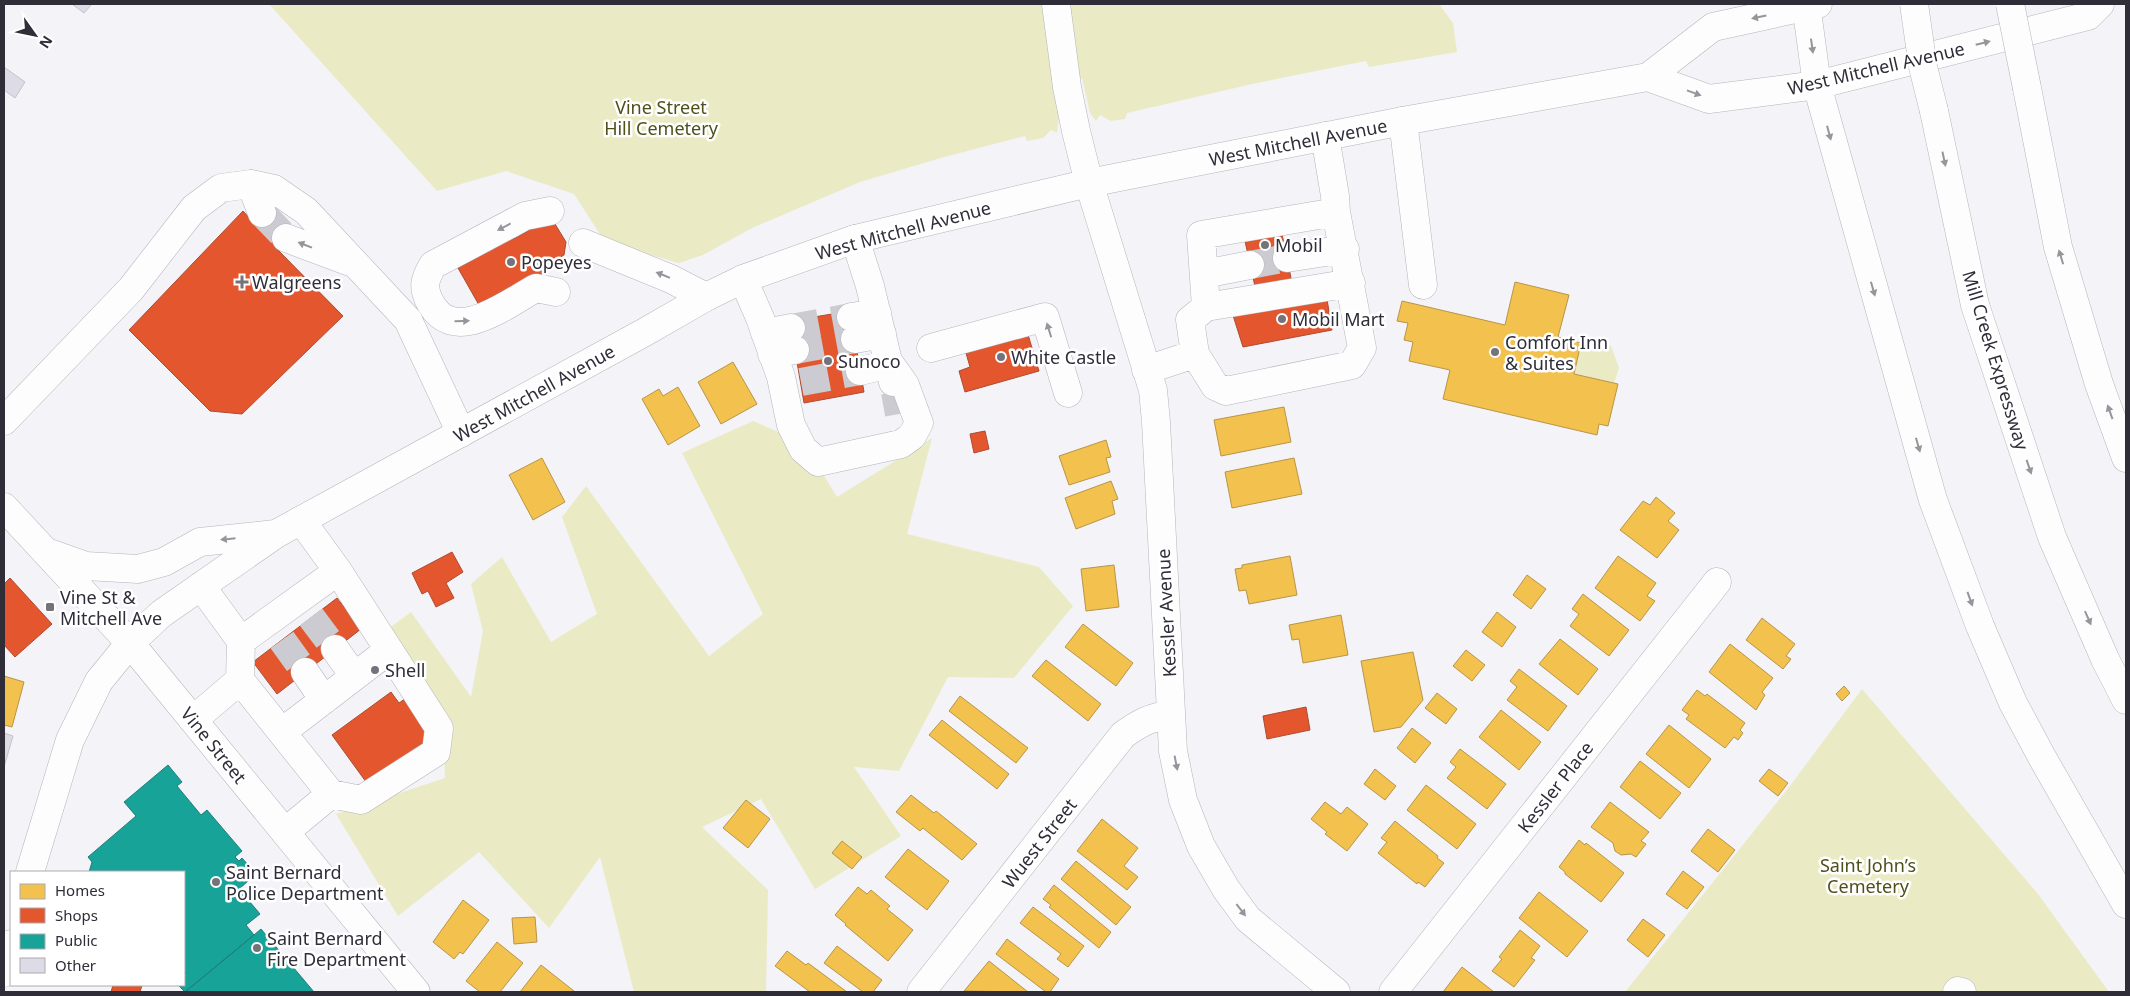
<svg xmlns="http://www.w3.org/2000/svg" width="2130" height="996" font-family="'Noto Sans',sans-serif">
  <rect width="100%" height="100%" fill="#f3f3f8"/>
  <path fill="#eaebc5" d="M269 4H1439L1453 23 1457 52 1369 67 1366 61 1252 84 1127 113 1125 119 1111 121 1100 115 1096 121 1090 113 1082 78 1056 89 1059 116 1057 133 1051 130 1043 138 1027 141 1025 136 944 157 860 182 752 228 703 255 679 263 605 242 574 194 506 171 437 191Z
    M1581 339 1611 346 1619 368 1614 383 1574 374Z
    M753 421 804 443 837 497 932 438 907 534 1039 567 1073 606 1014 678 948 677 899 771 854 767 901 836 815 889 761 799 702 827 768 890 766 992H634L600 857 549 928 479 852 398 916 336 814 445 778 444 748 384 632 411 612 471 697 483 631 471 584 502 557 551 642 597 614 562 517 586 486 709 656 763 614 682 453Z
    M1862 689 2038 894 2109 992H1625L1790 786Z"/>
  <path fill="#f2c14e" stroke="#b89547" d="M1515 282 1569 295 1558 337 1581 343 1574 374 1618 384 1608 426 1599 424 1597 435 1443 399 1450 370 1409 361 1413 342 1404 340 1408 323 1397 321 1402 301 1505 325Z
    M733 362 757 404 721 424 698 382Z
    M678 387 700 426 668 445 642 399 659 389 663 396Z
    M1284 407 1291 442 1221 456 1214 420Z
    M1106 440 1111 457 1106 458 1110 472 1069 485 1059 456Z
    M542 458 565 502 533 520 509 475Z
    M1294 458 1302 494 1232 508 1225 472Z
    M1111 481 1118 499 1112 501 1115 514 1076 529 1065 498Z
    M1656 497 1675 513 1668 521 1679 530 1657 558 1620 530 1643 501 1650 505Z
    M1290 556 1297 595 1249 604 1246 590 1239 591 1235 569 1242 568V565Z
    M1618 556 1656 583 1647 596 1655 601 1640 621 1595 588Z
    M1114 565 1119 607 1086 611 1081 569Z
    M1527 575 1546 589 1531 609 1513 595Z
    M1583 594 1629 630 1609 656 1570 626 1579 614 1572 609Z
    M1497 612 1516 627 1502 647 1482 632Z
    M1341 615 1348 655 1303 663 1299 639 1292 640 1289 625Z
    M1762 618 1795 644 1786 656 1791 659 1783 669 1746 640Z
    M1083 624 1133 663 1116 686 1065 647Z
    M1560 639 1598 669 1578 695 1539 664Z
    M1730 644 1773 678 1762 692 1765 695 1756 710 1709 672Z
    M1466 650 1485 665 1472 681 1453 666Z
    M1413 652 1423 700 1401 727 1374 732 1361 661Z
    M1046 660 1101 704 1088 721 1032 676Z
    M1519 669 1567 706 1548 731 1507 700 1517 687 1510 681Z
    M4 676 24 682 12 727 4 725Z
    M1844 686 1850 693 1842 701 1836 694Z
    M1697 690 1705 696 1707 694 1745 723 1740 730 1743 733 1738 740 1734 737 1725 748 1686 719 1689 715 1682 710Z
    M1437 693 1457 709 1446 724 1425 708Z
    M960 696 1028 748 1016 763 949 711Z
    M1501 710 1541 742 1519 770 1479 737Z
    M942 720 1009 774 997 789 929 735Z
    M1669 725 1711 759 1689 788 1646 754Z
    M1412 728 1431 743 1415 763 1397 748Z
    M1460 749 1506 784 1487 809 1447 778 1456 767 1450 762Z
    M1640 761 1681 793 1660 819 1620 787Z
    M1375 769 1396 786 1385 800 1364 784Z
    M1769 769 1788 783 1778 796 1759 781Z
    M1426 785 1476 824 1457 849 1407 810Z
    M911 795 934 813 936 811 977 844 962 860 923 828 920 831 896 812Z
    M746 800 770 819 748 848 723 828Z
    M1325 802 1341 814 1347 807 1368 824 1347 851 1325 834 1327 832 1311 819Z
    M1610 802 1649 832 1641 841 1646 844 1636 857 1631 854 1621 855 1615 851 1613 843 1591 827Z
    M1102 819 1138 848 1124 866 1138 877 1127 890 1077 851Z
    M1395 821 1438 856 1437 858 1444 863 1425 887 1418 882 1417 884 1378 853 1387 842 1381 838Z
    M1708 829 1735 850 1718 872 1691 851Z
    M1579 840 1585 845 1586 843 1624 873 1601 902 1565 874V872L1559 867Z
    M842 841 862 857 852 869 832 853Z
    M908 849 949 881 927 910 885 877Z
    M1076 861 1131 907 1116 925 1061 879Z
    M1683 871 1704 887 1687 909 1666 894Z
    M1054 885 1111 932 1099 948 1049 907 1051 905 1043 899Z
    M858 887 867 894 871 890 890 906 887 909 913 930 888 961 845 925 846 924 835 915Z
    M1539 892 1588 931 1567 957 1519 918Z
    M463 900 489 920 463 954 460 952 454 959 433 942Z
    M1033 907 1084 946 1068 967 1057 959 1061 954 1020 923Z
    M535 917 537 942 514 944 512 918Z
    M1643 919 1665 935 1648 957 1627 940Z
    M1520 930 1540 946 1531 958 1535 960 1514 987 1492 971 1502 959 1499 957Z
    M1007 939 1059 979 1050 992H1046L996 954Z
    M497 942 523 963 500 992H480L466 981Z
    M837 946 882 980 873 992H863L824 963Z
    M787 951 806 965 808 963 847 992H810L775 966Z
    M989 961 1028 992 964 991Z
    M541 965 574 991 573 992H520Z
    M1462 967 1494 992H1443Z"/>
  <path fill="#e4572e" stroke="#ae4a31" d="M264 210 291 233 275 247 343 316 242 414 210 411 129 330 243 211 254 223Z
    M547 220 555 224 566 242 564 255 540 269 545 276 519 290 516 284 479 305 458 268 494 248 511 234 514 239Z
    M1280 224 1292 283 1256 291 1243 232Z
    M1326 293 1332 330 1243 347 1231 309Z
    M850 311 864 392 804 403 790 321Z
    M1026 328 1039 371 965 392 959 371 970 367 964 346Z
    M985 431 989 449 974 453 970 434Z
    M452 552 463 572 446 583 454 598 436 607 428 591 422 594 412 573Z
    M10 578 52 624 15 657 4 645V584Z
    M337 598 361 629 277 694 253 662Z
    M391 692 399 703 409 696 426 728 422 748 369 786 332 735Z
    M1306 707 1310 730 1267 739 1263 716Z
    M113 985H142L140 992H111Z"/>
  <path fill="#17a398" stroke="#1e807b" d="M168 765 182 782 177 786 201 815 207 810 242 851 235 857 239 861 242 858 256 874 239 889 260 914 246 925 254 935 185 992 178 985H184V975L186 973 184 971V872H89L92 862 88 857 136 816 124 802Z
    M261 929 314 992H185L254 935Z"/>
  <path fill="#dddbe6" stroke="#c4c3ca" d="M72 4H92L84 13Z
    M4 67 25 82 15 98 4 90Z
    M4 733 13 736 4 767Z"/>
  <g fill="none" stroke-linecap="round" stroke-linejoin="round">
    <path stroke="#cccbd2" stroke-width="28" stroke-dasharray="28 14" stroke-linecap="butt" d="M262 213 286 238
      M1250 265 1287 258
      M791 328 851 317
      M795 350 855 339
      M801 382 860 371
      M895 392 899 414
      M311 617 335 649
      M282 640 305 672"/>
    <defs>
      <path id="minor" d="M1056 4 1067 87 1076 131 1089 183 1153 390 1156 422 1173 751 1183 800 1201 846 1226 889 1248 919 1336 992
        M1403 121 1423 285
        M251 184 262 213
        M550 211 525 216 433 265C424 280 422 288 431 304 455 346 508 303 536 288L556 292
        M286 238 350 262
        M855 239 870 286 893 382
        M583 243 671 279 706 297
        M1287 258 1345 249
        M1204 274 1250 265
        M743 279 760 318 781 377 791 425 803 449 818 462 901 444 912 436 919 423 905 385 890 364
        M1206 307 1351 283
        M851 317 877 313
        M765 333 791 328
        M855 339 882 334
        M931 348 1045 317 1068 393
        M772 354 795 350
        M1195 354 1190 320 1206 307 1201 235 1336 212
        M1146 370 1195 354 1215 386 1226 391 1352 365 1362 348 1336 212 1335 196 1325 136
        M860 371 890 364
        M4 421 131 289 194 208 221 188 251 184 274 189 306 211 408 320 461 433
        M201 586 241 641 240 680 331 794 285 832
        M241 641 338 571
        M335 649 354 676
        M305 672 324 700
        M193 720 240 680
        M282 732 389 650 338 571 301 520
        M331 794 361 800 436 752 439 728 389 650
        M30 872 70 740 99 681 130 643
        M4 973 11 944
        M921 992 1123 735C1138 724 1152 716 1171 715
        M1393 992 1717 582
        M1957 992 1958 991 1962 992"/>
      <path id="major" d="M1648 77 1709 99 1817 85 2088 16 2100 4
        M4 507 130 643 416 992
        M49 553 86 566 138 569 164 562 200 542 275 534
        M130 643 161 614 276 534 645 332 706 297 743 279 855 239 1089 183 1403 121 1648 77 1713 27 1818 4"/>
      <path id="highway" d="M1806 4 1817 85 1933 500 1980 626 2013 703 2043 759 2126 904
        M2027 88 2058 247 2099 384 2126 458
        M1934 111 1975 305 2052 537 2105 659 2126 700"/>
    </defs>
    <use href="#minor" stroke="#b5b4bb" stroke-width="29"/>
    <use href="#major" stroke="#b5b4bb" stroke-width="29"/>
    <use href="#highway" stroke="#b5b4bb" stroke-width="29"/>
    <use href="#minor" stroke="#fdfdfe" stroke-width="28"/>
    <use href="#major" stroke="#fdfdfe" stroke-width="28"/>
    <use href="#highway" stroke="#fdfdfe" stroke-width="28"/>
    <defs>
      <path id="highway-bridge" d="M1914 4 1923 67 1934 111
        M2010 4 2027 88"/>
    </defs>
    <use href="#highway-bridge" stroke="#b5b4bb" stroke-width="29" stroke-linecap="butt"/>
    <use href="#highway-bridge" stroke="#fdfdfe" stroke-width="28"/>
  </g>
  <defs><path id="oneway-solid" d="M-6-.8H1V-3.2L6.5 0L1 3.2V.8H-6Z" transform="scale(1.25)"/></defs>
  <g fill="#96959b">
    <use href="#oneway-solid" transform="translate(1759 17) rotate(168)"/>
    <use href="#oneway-solid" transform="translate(1983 43) rotate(-14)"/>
    <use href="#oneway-solid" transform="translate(1812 46) rotate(82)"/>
    <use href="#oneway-solid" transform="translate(1694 93) rotate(20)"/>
    <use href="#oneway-solid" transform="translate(1829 133) rotate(75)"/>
    <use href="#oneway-solid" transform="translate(1944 159) rotate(78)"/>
    <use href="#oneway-solid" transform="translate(504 227) rotate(152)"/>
    <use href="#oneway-solid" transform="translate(305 245) rotate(-159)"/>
    <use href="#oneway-solid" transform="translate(2061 257) rotate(-107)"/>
    <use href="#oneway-solid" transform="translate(663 275) rotate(-158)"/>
    <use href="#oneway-solid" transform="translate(1873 289) rotate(74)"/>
    <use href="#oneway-solid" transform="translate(462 321) rotate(-1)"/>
    <use href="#oneway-solid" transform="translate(1049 330) rotate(-107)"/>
    <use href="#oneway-solid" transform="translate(2110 412) rotate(-110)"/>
    <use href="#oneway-solid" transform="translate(1918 445) rotate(74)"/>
    <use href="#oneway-solid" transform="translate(2029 467) rotate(71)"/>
    <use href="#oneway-solid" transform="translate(228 539) rotate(174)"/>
    <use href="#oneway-solid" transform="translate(1970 599) rotate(70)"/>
    <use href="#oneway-solid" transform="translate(2088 618) rotate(66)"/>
    <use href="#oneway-solid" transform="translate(1176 763) rotate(79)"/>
    <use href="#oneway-solid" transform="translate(1241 910) rotate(52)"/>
  </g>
  <g fill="#74727b" stroke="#fff" stroke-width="2">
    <circle cx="1265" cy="245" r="5"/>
    <circle cx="511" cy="262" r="5"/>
    <path d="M239.5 274.5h5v5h5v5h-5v5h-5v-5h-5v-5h5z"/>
    <circle cx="1282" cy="319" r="5"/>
    <circle cx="1495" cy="352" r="5"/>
    <circle cx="1001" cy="357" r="5"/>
    <circle cx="828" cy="361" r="5"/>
    <rect x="45" y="602" width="10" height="10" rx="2.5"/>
    <circle cx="375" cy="670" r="5"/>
    <circle cx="216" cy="882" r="5"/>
    <circle cx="257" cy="948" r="5"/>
  </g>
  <g text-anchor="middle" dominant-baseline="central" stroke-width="5" stroke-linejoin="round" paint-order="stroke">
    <g font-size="18" fill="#2f2d38" stroke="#fff">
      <text transform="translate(1876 68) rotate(-13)">West Mitchell Avenue</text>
      <text transform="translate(1298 142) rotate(-11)">West Mitchell Avenue</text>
      <text transform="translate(903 230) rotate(-15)">West Mitchell Avenue</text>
      <text transform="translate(1996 360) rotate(73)">Mill Creek Expressway</text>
      <text transform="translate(534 393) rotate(-29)">West Mitchell Avenue</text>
      <text transform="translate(1166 613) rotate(-93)">Kessler Avenue</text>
      <text transform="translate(214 745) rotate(51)">Vine Street</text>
      <text transform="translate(1555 787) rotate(-52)">Kessler Place</text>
      <text transform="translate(1039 843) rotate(-52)">Wuest Street</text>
    </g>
    <g font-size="18" fill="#4f5019" stroke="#fff">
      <text x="661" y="107">Vine Street<tspan x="661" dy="21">Hill Cemetery</tspan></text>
      <text x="1868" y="865">Saint John’s<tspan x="1868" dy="21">Cemetery</tspan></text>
    </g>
    <g font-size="18" fill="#2f2d38" stroke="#fff" text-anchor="start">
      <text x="1275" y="245">Mobil</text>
      <text x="521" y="262">Popeyes</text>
      <text x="252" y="282">Walgreens</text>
      <text x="1292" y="319">Mobil Mart</text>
      <text x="1505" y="342">Comfort Inn<tspan x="1505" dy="21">&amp; Suites</tspan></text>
      <text x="1011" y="357">White Castle</text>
      <text x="838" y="361">Sunoco</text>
      <text x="60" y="597">Vine St &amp;<tspan x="60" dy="21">Mitchell Ave</tspan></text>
      <text x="385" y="670">Shell</text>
      <text x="226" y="872">Saint Bernard<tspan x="226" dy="21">Police Department</tspan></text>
      <text x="267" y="938">Saint Bernard<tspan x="267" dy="21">Fire Department</tspan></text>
    </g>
  </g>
  <rect width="2130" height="996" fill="none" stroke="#2f2d38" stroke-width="10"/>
  <rect x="10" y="871" width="175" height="115" fill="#ffffff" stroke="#acabaf"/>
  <rect x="20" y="884" width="25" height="15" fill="#f2c14e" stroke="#acabaf"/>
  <text x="55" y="896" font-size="15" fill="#2f2d38">Homes</text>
  <rect x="20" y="908" width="25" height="15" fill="#e4572e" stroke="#acabaf"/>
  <text x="55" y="921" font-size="15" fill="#2f2d38">Shops</text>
  <rect x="20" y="934" width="25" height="15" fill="#17a398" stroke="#acabaf"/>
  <text x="55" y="946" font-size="15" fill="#2f2d38">Public</text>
  <rect x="20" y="958" width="25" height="15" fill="#dddbe6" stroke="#acabaf"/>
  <text x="55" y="971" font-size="15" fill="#2f2d38">Other</text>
  <g transform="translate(35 35) rotate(123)" stroke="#ffffff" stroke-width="4" paint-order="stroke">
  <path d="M0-4L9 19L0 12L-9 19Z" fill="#2f2d38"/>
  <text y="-8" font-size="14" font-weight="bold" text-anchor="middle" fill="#2f2d38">N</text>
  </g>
</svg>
